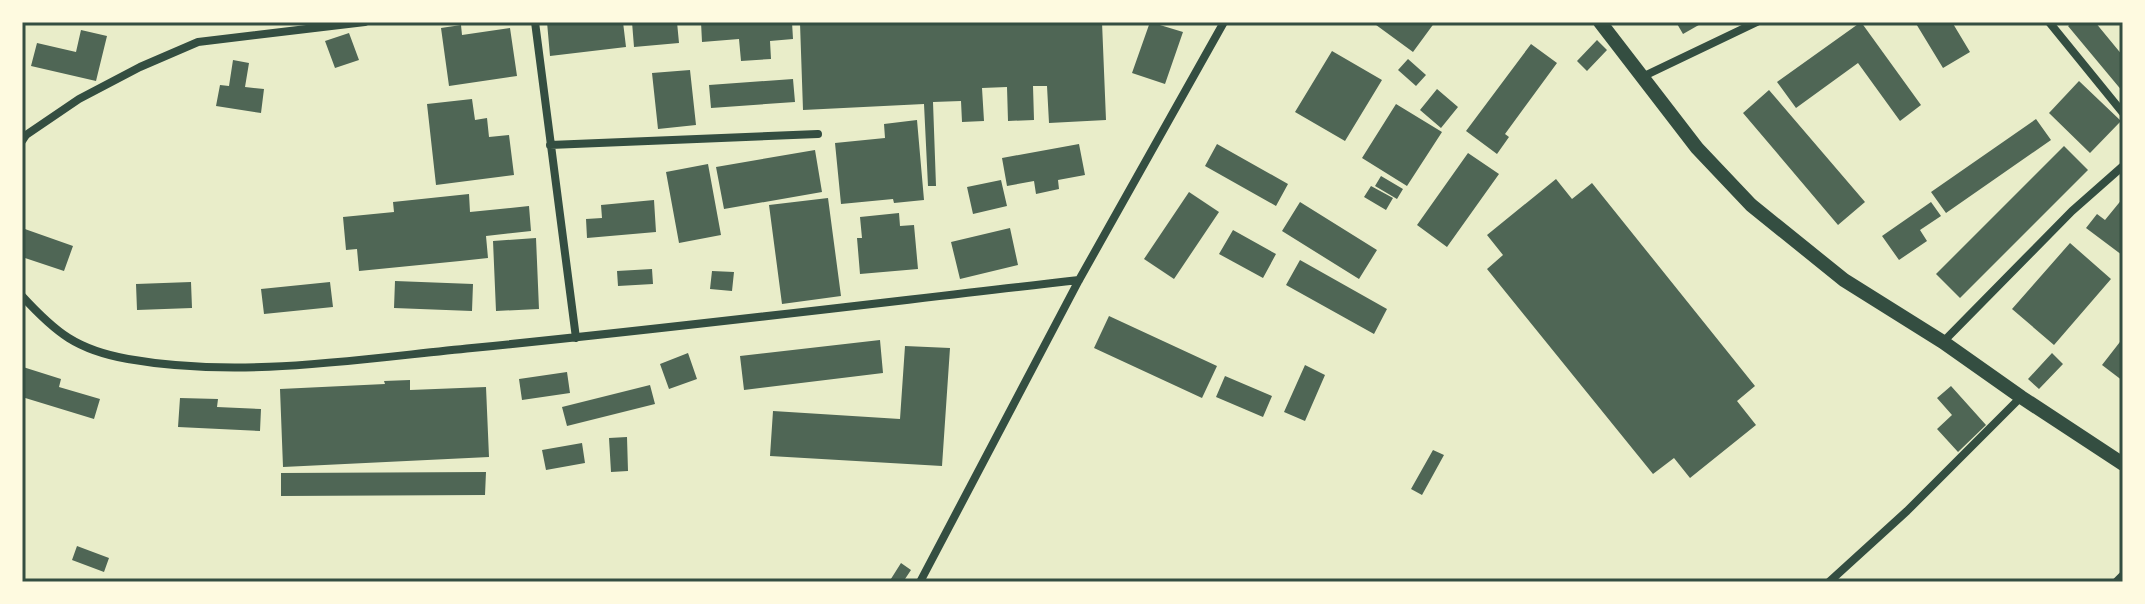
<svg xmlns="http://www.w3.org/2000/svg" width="2145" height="604" font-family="'IBM Plex Serif',serif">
  <rect width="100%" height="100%" fill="#e9edc9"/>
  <path fill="#4f6655" d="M547 22H623L626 47 550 56Z
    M632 22H677L679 43 634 47Z
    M701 22H792L793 39 770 41 771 59 741 61 739 39 702 42Z
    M1102 22 1106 120 1049 123 1047 86H1033L1034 120 1008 121 1007 87 982 88 984 121 962 122 961 101 933 102 936 186H928L924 104 803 110 800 23Z
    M1150 22 1183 32 1165 84 1132 73Z
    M1372 22H1435L1413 52Z
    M1676 22H1704L1683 34Z
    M1861 22 1921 105 1900 121 1858 63 1796 108 1777 82Z
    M1915 22H1952L1970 52 1943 68Z
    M2073 22H2095L2123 56V92L2068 26Z
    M461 25 462 35 510 28 517 76 449 86 441 28Z
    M81 30 107 36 96 81 31 66 37 43 76 52Z
    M349 33 359 60 335 68 325 41Z
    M1597 40 1607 50 1587 71 1577 61Z
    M1531 44 1557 63 1505 134 1509 137 1497 154 1466 131Z
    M1332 51 1382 80 1345 141 1295 112Z
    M1408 59 1426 75 1416 86 1398 70Z
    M233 60 249 63 245 87 264 89 261 113 216 106 220 85 229 86Z
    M690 70 696 125 658 129 652 73Z
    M793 79 795 102 711 108 709 85Z
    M2079 81 2121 121 2090 153 2049 113Z
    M1437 89 1458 107 1441 128 1420 110Z
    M1769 90 1865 202 1838 225 1743 113Z
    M472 99 475 120 487 118 489 137 509 135 514 175 436 185 427 104Z
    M1396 104 1442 132 1407 186 1362 158Z
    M2036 119 2051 140 1946 213 1931 192Z
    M917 120 924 200 894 203 893 199 841 204 835 143 885 138 884 124Z
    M1079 144 1085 175 1058 180 1059 189 1036 194 1034 181 1007 186 1002 158Z
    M1217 144 1288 184 1276 206 1205 166Z
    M2064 146 2088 170 1960 298 1936 274Z
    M815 150 822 192 724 209 716 167Z
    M1468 153 1499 174 1447 247 1417 225Z
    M708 164 721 235 679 243 666 172Z
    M1381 176 1403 189 1397 199 1375 186Z
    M1556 179 1572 199 1592 183 1755 386 1737 401 1756 425 1690 478 1674 458 1653 474 1487 269 1503 255 1487 235Z
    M1001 180 1007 206 973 214 967 187Z
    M1371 186 1393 198 1386 210 1364 197Z
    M1189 192 1219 212 1174 279 1144 259Z
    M469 194 470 212 529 206 531 231 486 236 488 258 460 261 359 271 357 249 346 250 343 217 394 212 393 202Z
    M828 198 841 296 782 304 769 205Z
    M2123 198V254L2122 255 2086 228 2097 214 2105 220Z
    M654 200 656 232 587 238 586 219 602 218 601 205Z
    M1300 202 1377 250 1359 279 1282 231Z
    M1931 202 1941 216 1920 230 1927 241 1899 260 1882 236Z
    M899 213 900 226 914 225 918 269 860 274 857 238H862L860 217Z
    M22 228 73 246 64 271 22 257Z
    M1010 228 1018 265 960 279 951 242Z
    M1233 230 1276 254 1263 278 1219 254Z
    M536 238 539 309 496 311 493 241Z
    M2070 243 2111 279 2054 345 2012 309Z
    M1300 260 1387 309 1374 334 1286 285Z
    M652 269 653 284 618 286 617 271Z
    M712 271 734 272 732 291 710 289Z
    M395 281 473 284 472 311 394 308Z
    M191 282 192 308 137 310 136 284Z
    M330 282 333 307 264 314 261 289Z
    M1109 316 1217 366 1202 398 1094 348Z
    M2123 338V381L2102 365Z
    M880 340 883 373 744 390 740 356Z
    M905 346 950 348 942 466 770 456 773 411 900 419Z
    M688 353 697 379 669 389 660 364Z
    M2052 353 2063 364 2039 389 2028 379Z
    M1305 365 1325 375 1305 421 1284 412Z
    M23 367 61 379 59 387 100 399 94 419 22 397Z
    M567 372 570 393 522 400 519 379Z
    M1225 376 1272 396 1263 417 1216 397Z
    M410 380V390L486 387 489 457 283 467 280 389 385 384 384 381Z
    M650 385 655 404 567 426 562 407Z
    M1951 386 1986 425 1958 452 1937 429 1952 415 1937 398Z
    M180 398 218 399 217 407 261 409 260 431 178 427Z
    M627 437 628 471 611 472 609 438Z
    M582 443 585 463 546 470 542 450Z
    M1433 450 1444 455 1422 495 1411 489Z
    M486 472 485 495 281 496V473Z
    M77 546 109 558 104 572 72 560Z
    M901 563 911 570 903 582H889Z"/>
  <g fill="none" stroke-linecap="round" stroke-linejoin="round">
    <path stroke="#344e41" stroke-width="8" d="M535 22 576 338
      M2049 22 2123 113
      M1642 77 1757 22
      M22 141 26 135 79 99 140 67 198 42 365 22
      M550 145 818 134
      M22 296C56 333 77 350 128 359 241 379 359 359 472 348 675 328 877 303 1079 280
      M1943 342 2072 211 2123 166
      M920 582 1079 280 1224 22
      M1829 582 1907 511 2021 397
      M2116 582 2123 575"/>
    <path stroke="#344e41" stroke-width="14" d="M1600 22 1697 148 1751 205 1844 280 1943 342 2021 397 2123 464"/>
  </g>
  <rect width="2145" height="604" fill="none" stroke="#fefae0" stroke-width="48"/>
  <rect x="24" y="24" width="2097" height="556" fill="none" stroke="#344e41" stroke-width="3"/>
</svg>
